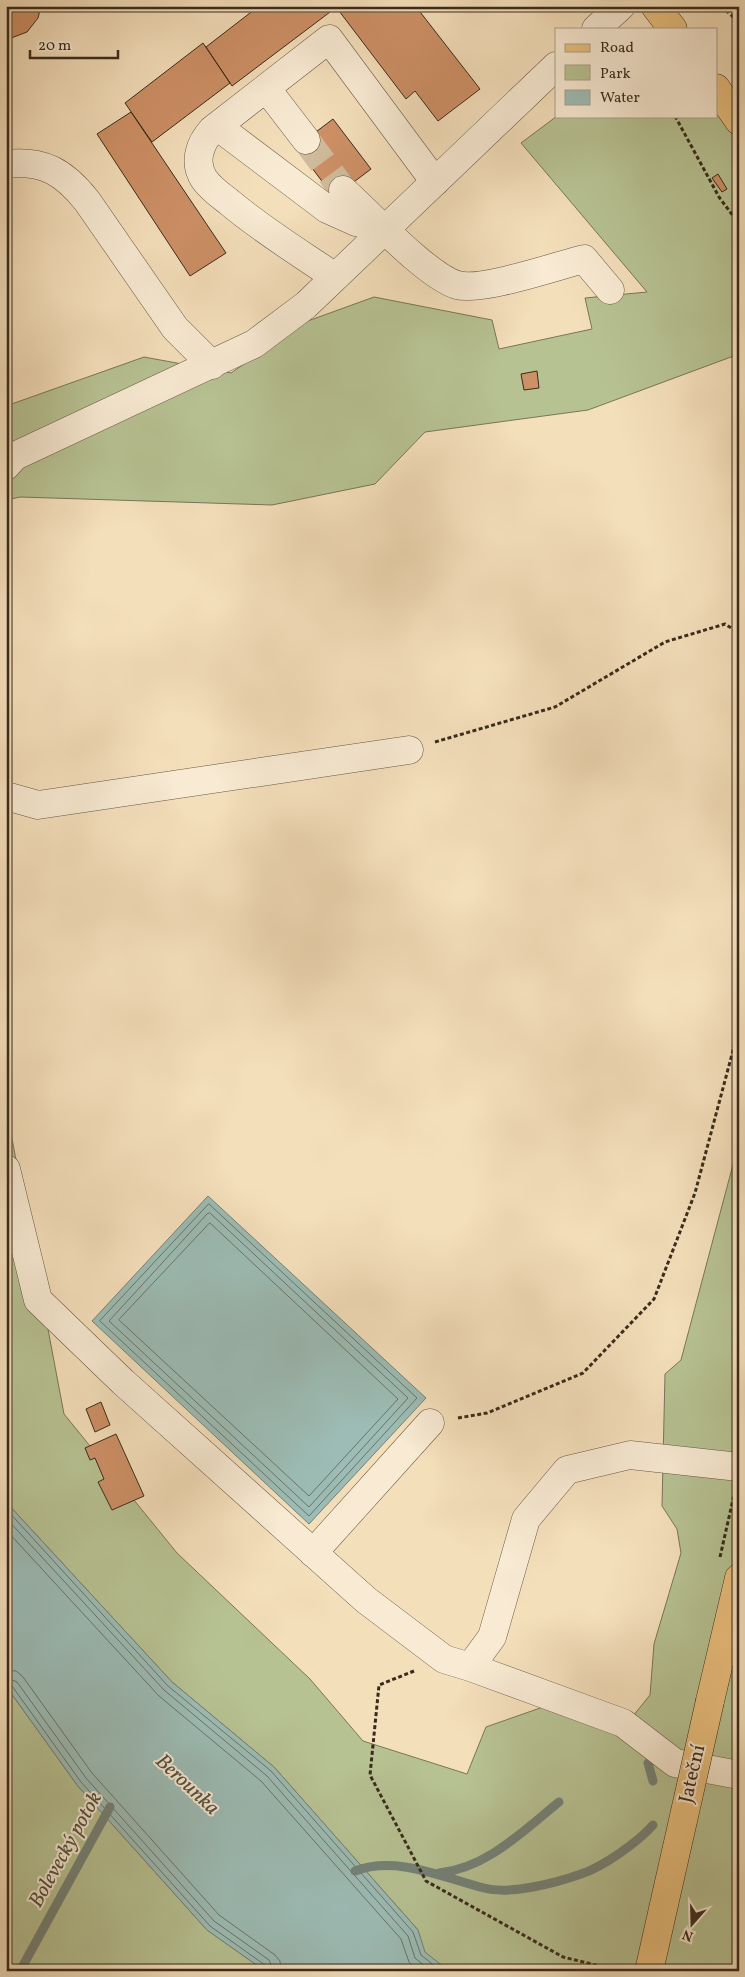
<svg xmlns="http://www.w3.org/2000/svg" width="745" height="1977" font-family="Vollkorn,serif">
  <rect width="100%" height="100%" fill="#f4dfbb"/>
  <filter id="stains"><feTurbulence type="fractalNoise" baseFrequency=".004" numOctaves="4"/><feColorMatrix values="0 0 0 0 .2 0 0 0 0 .09 0 0 0 0 .02 0 0 0 .5 -.17"/></filter>
  <radialGradient id="worn" r=".72"><stop offset=".6" stop-color="#630" stop-opacity="0"/><stop offset="1" stop-color="#630" stop-opacity=".3"/></radialGradient>
  <path fill="#b7c293" stroke="#787658" d="M716 110 739 127V354L588 410 425 432 375 484 272 505 20 497 6 500V406L144 357 231 373 305 322 374 297 492 320 499 349 592 329 585 298 647 292 521 143 557 116H716Z
    M6 1107 64 1414 177 1553 310 1679 363 1741 467 1774 486 1727 543 1707 633 1716 650 1695 654 1644 681 1553 677 1529 662 1506 665 1374 681 1360 739 1142V1971H449L424 1952 418 1930 274 1767 172 1682 6 1502Z
    M6 1686 77 1785 207 1930 265 1971H6Z"/>
  <path fill="#9cbcb5" stroke="#748278" d="M208 1196 426 1398 309 1524 92 1321Z
    M6 1502 172 1682 274 1767 418 1930 425 1952 449 1971H265L207 1930 77 1785 6 1686Z"/>
  <g fill="none" stroke-linecap="round" stroke-linejoin="round">
    <path stroke="#6a7468" stroke-width="1" d="M209 1204 417 1398 309 1516 100 1321Z
      M210 1213 408 1398 309 1507 109 1321 207 1214Z
      M210 1223 398 1399 309 1496 119 1320Z
      M6 1509 168 1686 271 1771 413 1932 421 1955 441 1971
      M6 1518 164 1690 267 1776 408 1936 415 1958 431 1971
      M6 1530 159 1696 261 1781 401 1939 409 1962 418 1971
      M6 1670 16 1671 23 1677 92 1773 219 1915 275 1955 280 1961 281 1971
      M6 1677 17 1682 86 1778 214 1921 269 1960 274 1971
      M6 1684 12 1686 81 1782 210 1926 265 1965 268 1971"/>
    <path stroke="#748278" stroke-width="9" d="M648 1763 653 1781
      M355 1871C396 1855 444 1878 484 1888 510 1895 556 1883 581 1874 603 1867 638 1842 653 1825
      M439 1873C487 1868 523 1831 559 1802
      M20 1971 110 1807"/>
  </g>
  <path fill="#ce9066" stroke="#392b1c" d="M6 6H41L38 18 27 32 6 40Z
    M259 6H338L232 86 206 47Z
    M338 6H411L414 10 417 8 480 89 438 121 415 91 406 99 336 7Z
    M203 43 230 83 152 142 125 103Z
    M131 112 226 253 190 276 97 134Z
    M333 119 371 169 334 197 296 147Z
    M718 174 727 189 722 192 712 178Z
    M537 371 539 388 524 390 521 374Z
    M101 1402 110 1425 95 1432 86 1409Z
    M116 1434 144 1496 112 1510 98 1482 104 1479 95 1458 90 1460 85 1448Z"/>
  <g fill="none" stroke-linecap="round" stroke-linejoin="round">
    <path stroke="#cfbb9b" stroke-width="28" stroke-dasharray="28 14" stroke-linecap="butt" d="M306 140 343 190"/>
    <defs>
      <path id="minor" d="M596 29 621 6
        M266 88 306 140
        M217 126 327 209 356 222 379 227
        M6 164C44 160 64 172 87 201L175 328 212 365
        M343 190C369 213 427 276 457 285 481 292 556 266 584 259L610 290
        M335 277C300 253 262 230 229 202 220 195 210 188 204 179 193 162 200 143 212 130L329 39 435 182
        M6 466 15 456 254 344 306 305 556 66
        M6 796 38 805 409 750
        M6 1169 38 1300 123 1382 366 1600 444 1659 470 1667 492 1637 526 1519 567 1470 630 1455 739 1467
        M313 1553 430 1423
        M470 1667 623 1723 675 1763 739 1775"/>
      <path id="major" d="M655 6 673 29
        M716 88 739 121
        M710 1701 739 1578"/>
    </defs>
    <use href="#minor" stroke="#685844" stroke-width="29"/>
    <use href="#major" stroke="#392b1c" stroke-width="29"/>
    <path stroke="#392b1c" stroke-width="3" stroke-dasharray="4 2.5" stroke-linecap="butt" d="M721 6 739 22
      M675 116 719 197 739 224
      M435 742 555 707 665 642 725 624 739 633
      M458 1418 487 1413 583 1373 654 1299 695 1193 739 1028
      M720 1557 734 1495
      M414 1671 379 1685 370 1775 426 1881 563 1957 620 1971"/>
    <use href="#minor" stroke="#f8ead3" stroke-width="28"/>
    <use href="#major" stroke="#eac07e" stroke-width="28"/>
    <defs>
      <path id="major-bridge" d="M649 1971 710 1701"/>
    </defs>
    <use href="#major-bridge" stroke="#392b1c" stroke-width="29" stroke-linecap="butt"/>
    <use href="#major-bridge" stroke="#eac07e" stroke-width="28"/>
  </g>
  <g text-anchor="middle" dominant-baseline="central" stroke-width="4" stroke-linejoin="round" paint-order="stroke">
    <g font-size="20" fill="#392b1c" stroke="#f8ead3">
      <text transform="translate(693 1774) rotate(-77)">Jateční</text>
    </g>
    <g font-size="21" font-style="italic" fill="#524f42" stroke="#f8ead3">
      <text transform="translate(187 1785) rotate(43)">Berounka</text>
      <text transform="translate(66 1850) rotate(-61)">Bolevecký potok</text>
    </g>
  </g>
  <rect width="745" height="1977" fill="none" stroke="#f4dfbb" stroke-width="25"/>
  <rect x="8" y="8" width="730" height="1962" fill="none" stroke="#392b1c" stroke-width="2.5"/>
  <rect x="12" y="12" width="720" height="1952" fill="none" stroke="#392b1c"/>
  <rect x="555" y="28" width="162" height="90" fill="#f8ead3" stroke="#ac9e8a"/>
  <rect x="565" y="44" width="25" height="8" fill="#eac07e" stroke="#ac9e8a"/>
  <text x="600" y="52" font-size="15" fill="#392b1c">Road</text>
  <rect x="565" y="65" width="25" height="15" fill="#b7c293" stroke="#ac9e8a"/>
  <text x="600" y="78" font-size="15" fill="#392b1c">Park</text>
  <rect x="565" y="90" width="25" height="15" fill="#9cbcb5" stroke="#ac9e8a"/>
  <text x="600" y="102" font-size="15" fill="#392b1c">Water</text>
  <g transform="translate(692 1924) rotate(200)" stroke="#f8ead3" stroke-width="4" paint-order="stroke">
  <path d="M0-4L9 19L0 12L-9 19Z" fill="#392b1c"/>
  <text y="-8" font-size="14" font-weight="bold" text-anchor="middle" fill="#392b1c">N</text>
  </g>
  <path d="M30 50v8h88v-8" fill="none" stroke="#392b1c" stroke-width="2.5"/>
  <text x="38" y="50" font-size="15" fill="#392b1c" stroke="#f8ead3" stroke-width="4" paint-order="stroke">20 m</text>
  <rect width="100%" height="100%" filter="url(#stains)"/>
  <rect width="100%" height="100%" fill="url(#worn)"/>
</svg>
